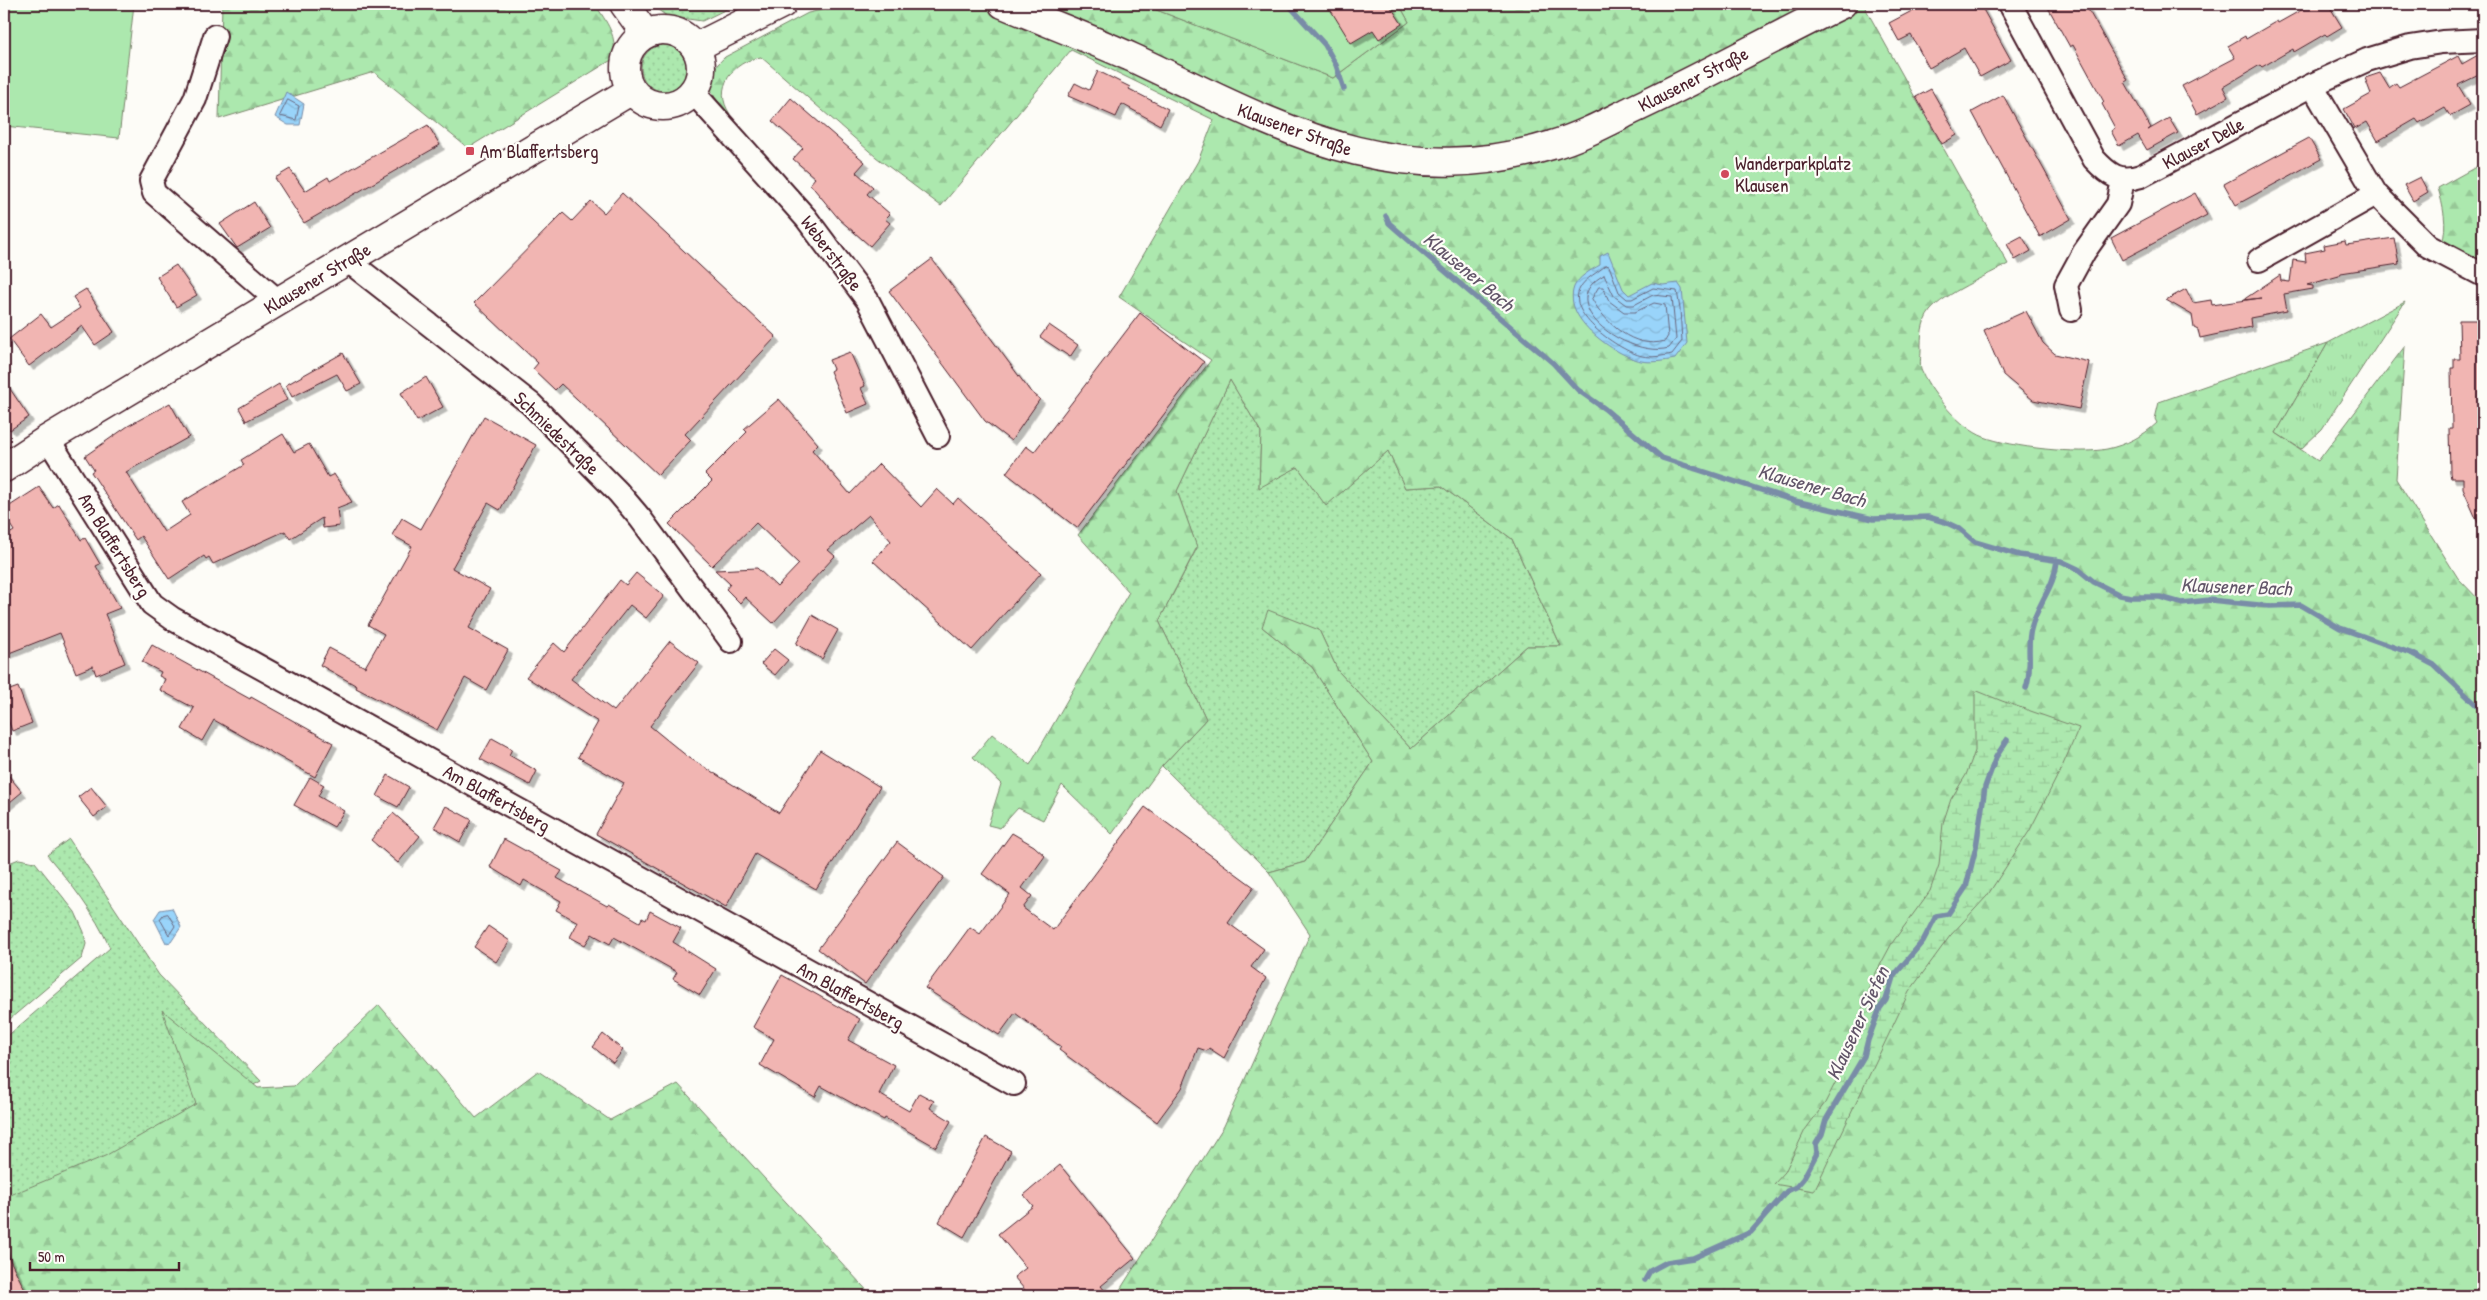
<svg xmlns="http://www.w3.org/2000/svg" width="2487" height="1300" font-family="'Patrick Hand',sans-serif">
  <defs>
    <pattern id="grass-dots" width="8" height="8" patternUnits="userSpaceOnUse" patternTransform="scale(1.25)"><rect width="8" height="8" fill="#ace8ae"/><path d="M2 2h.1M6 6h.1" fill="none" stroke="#96c796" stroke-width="1.8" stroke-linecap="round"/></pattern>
    <pattern id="forest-firs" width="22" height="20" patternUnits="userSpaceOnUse" patternTransform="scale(1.25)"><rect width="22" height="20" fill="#ace8ae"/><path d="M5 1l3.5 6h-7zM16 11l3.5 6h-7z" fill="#96c796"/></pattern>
    <pattern id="wetland-marsh" width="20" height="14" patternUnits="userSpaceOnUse" patternTransform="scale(1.25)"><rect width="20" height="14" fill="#ace8ae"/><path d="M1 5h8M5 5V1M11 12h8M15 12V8" fill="none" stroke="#96c796"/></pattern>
    <pattern id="park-tufts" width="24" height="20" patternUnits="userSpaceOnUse" patternTransform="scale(1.25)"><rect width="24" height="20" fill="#ace8ae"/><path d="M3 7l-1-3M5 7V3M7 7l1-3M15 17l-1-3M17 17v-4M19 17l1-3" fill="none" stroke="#96c796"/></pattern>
    <pattern id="water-waves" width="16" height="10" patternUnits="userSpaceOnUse" patternTransform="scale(1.25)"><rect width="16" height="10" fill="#99d4fa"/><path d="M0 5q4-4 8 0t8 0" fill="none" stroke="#85b6d6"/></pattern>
    <filter id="shadow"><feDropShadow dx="4.5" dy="4.5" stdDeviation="0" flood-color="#0004"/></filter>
  </defs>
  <rect width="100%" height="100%" fill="#fdfcf7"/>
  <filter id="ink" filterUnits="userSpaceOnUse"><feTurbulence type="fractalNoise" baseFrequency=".02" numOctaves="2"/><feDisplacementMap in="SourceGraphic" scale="10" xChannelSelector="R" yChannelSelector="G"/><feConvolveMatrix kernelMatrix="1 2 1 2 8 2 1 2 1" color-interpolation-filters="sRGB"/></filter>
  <g filter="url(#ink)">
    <path fill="url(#grass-dots)" stroke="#7b846c" d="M649 4H737L702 21 667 16Z
      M641 68a23 23 0 1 1 46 0a23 23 0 1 1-46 0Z
      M1230 380 1261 432 1259 487 1298 467 1326 505 1388 451 1405 488 1441 486 1512 539 1561 646H1527L1411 749 1338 671 1319 630 1262 627 1312 667 1373 762 1305 862 1269 872 1162 766 1206 719 1159 621 1197 548 1177 491Z
      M69 839 159 975 261 1081 4 1220V1039L110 948C94 912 72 885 47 855Z
      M19 859 35 862 75 912 84 932 86 944 82 958 4 1024V865Z"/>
    <path fill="url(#forest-firs)" stroke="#7b846c" d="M222 4H595C607 23 618 36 613 59L468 148 374 72 219 119Z
      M850 4H1141L1333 78 1409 22 1399 4H1863L2008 264C1988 275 1944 294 1930 311 1921 323 1921 336 1921 350 1921 357 1919 367 1922 372 1933 395 1960 428 1984 437 2011 447 2079 455 2107 449 2126 445 2143 436 2157 423L2155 419 2159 402 2328 343 2276 433 2318 461 2405 346 2396 479 2458 578 2483 604V1296H1116L1224 1126 1310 934 1269 872 1305 862 1373 762 1312 667 1262 627 1268 610 1319 630 1338 671 1411 749 1527 646H1561L1512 539 1441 486 1405 488 1388 451 1326 506 1298 467 1259 488 1261 432 1230 380 1177 491 1197 547 1159 621 1206 719 1162 766 1112 834 1062 785 1043 820 1018 808 1000 828 988 825 1001 784 973 757 992 734 1030 765 1129 592 1078 535 1211 360 1119 297 1198 161 1214 120 1071 50 941 206 876 157 761 57C733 61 712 88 730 114 710 96 700 79 725 57L808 13Z
      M2483 163V266L2442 243C2448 225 2443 206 2438 188Z
      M379 1005 476 1118 538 1071 610 1120 678 1084 872 1296H320L283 1291 272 1296H4V1201L8 1196 105 1156 196 1104 162 1010 258 1088 294 1086Z"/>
    <path fill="url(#wetland-marsh)" stroke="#7b846c" d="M1975 690 2002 701 2079 728 2062 767 2030 830 1987 896 1950 936 1909 992 1814 1191 1774 1184 1785 1172 1805 1130 1825 1103 1847 1060 1870 984 1892 943 1930 891 1939 865 1943 823 1951 799 1966 775 1975 751Z"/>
    <path fill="url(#park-tufts)" stroke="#7b846c" d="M2405 302 2322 429 2301 449 2276 433 2328 343Z"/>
    <path fill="#ace8ae" stroke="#7b846c" d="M4 4H134L119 138 4 126Z
      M1141 4H1399L1409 22 1333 78Z"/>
    <path fill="url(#water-waves)" stroke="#798ca7" d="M286 92 304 104 300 125H288L275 117Z
      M1608 252 1623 289 1629 295 1652 283 1663 285 1678 283 1682 289 1687 343 1675 359C1664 361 1651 363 1641 361 1615 355 1562 319 1574 287 1578 277 1591 270 1600 265V256Z
      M172 908 181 927 171 942 166 943 154 919 160 910Z"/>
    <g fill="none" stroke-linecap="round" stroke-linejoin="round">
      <path stroke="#6a677e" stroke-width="1" d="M288 100 299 106 296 120 280 116Z
        M1606 265 1609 266 1619 292 1627 299H1632L1653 288 1677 291 1680 309 1682 341 1672 354C1663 356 1651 358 1642 356 1620 351 1565 314 1580 288 1586 277 1598 273 1606 265Z
        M1604 275 1614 296 1626 305H1634L1653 295 1672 297 1676 339 1669 348C1629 359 1550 304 1604 275Z
        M1599 287H1603L1609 301 1624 312H1635L1654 303 1665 305 1668 336 1665 341C1634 350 1605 323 1592 299Z
        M168 914 175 926 169 935 160 919 163 915Z"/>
      <path stroke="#798ca7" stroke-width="5.5" d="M1288 4 1325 45 1336 65 1344 89
        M1386 216 1389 223 1398 231 1553 363 1578 390 1605 409 1662 458 1795 501 1873 519 1928 517 1945 522 1960 529 1975 542 2019 555 2061 561 2078 569 2094 582 2120 595 2131 597H2160L2181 603 2210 600 2269 606 2301 605 2340 628 2413 654 2434 665 2483 711
        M2026 688C2033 668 2026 647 2031 629 2037 604 2055 587 2057 560
        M1645 1280 1650 1271 1667 1262 1693 1258 1751 1232 1787 1191 1796 1187 1803 1179 1817 1153 1816 1144 1822 1134 1826 1120 1864 1056 1868 1040 1880 1008 1886 1000 1893 977 1923 941 1936 916 1948 914 1966 887 1976 847 1985 787 1996 757 2007 740"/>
    </g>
    <path fill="#f1b5b2" stroke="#4a1f2b" filter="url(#shadow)" d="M1338 4H1389L1402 24 1379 39 1373 30 1351 43 1330 9Z
      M1925 4H1980L2011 60 1980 77 1964 48 1929 68 1911 35 1899 41 1889 23Z
      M2046 4H2085L2128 80 2125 82 2151 128 2148 130 2169 118 2178 133 2147 150 2138 135 2119 146 2111 131 2115 128 2102 104 2104 102 2073 45 2070 47Z
      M2312 4H2328L2342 27 2327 36 2325 34 2294 52 2293 49 2262 67 2260 65 2223 87 2228 97 2197 114 2182 86 2235 58 2228 46 2245 36 2246 39 2277 21 2278 23Z
      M2478 55 2483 66V73L2458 85 2470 105 2450 116 2445 108 2419 123 2416 119 2378 141 2367 122 2355 129 2344 109 2371 94 2365 78 2380 73 2389 88 2396 83 2399 87 2458 56 2462 64Z
      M1098 71 1130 87 1129 89 1168 109 1160 125 1122 104 1116 117 1068 96 1075 83 1089 90Z
      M1931 89 1957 135 1942 144 1916 97Z
      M2003 95 2071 219 2040 237 1972 112Z
      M791 98 865 162 856 172 873 187 867 194 890 214 885 219 890 223 870 246 839 219 810 184 815 178 793 159 803 148 772 121Z
      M428 125 440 145 304 223 275 178 290 169 305 191 328 177 330 181Z
      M2309 138 2321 159 2236 205 2224 184Z
      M2420 177 2428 192 2413 201 2404 185Z
      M622 193 776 337 685 434 691 440 658 475 561 384 555 390 533 369 538 363 474 303 563 213 572 221 591 201 604 213Z
      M2195 193 2207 215 2122 260 2111 238Z
      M254 202 270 228 237 248 220 224Z
      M2022 236 2031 251 2015 260 2007 244Z
      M2394 238 2399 264 2341 273 2339 276 2307 285 2313 286V289L2284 294 2287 311 2250 318 2251 327 2200 338 2198 330 2194 328 2192 315 2166 300 2186 289 2193 303 2211 300 2212 305 2261 298 2243 300 2280 275 2281 281 2290 282 2293 260 2306 262 2305 253 2325 249 2324 245 2345 241 2346 245 2361 243Z
      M932 259 1030 391 1040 399 1011 441 985 421 889 291Z
      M176 265 197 295 176 307 157 277Z
      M86 289 114 332 95 345 82 326 29 366 9 339 41 314 51 327 80 308 73 297Z
      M2026 311 2043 343 2055 354 2089 362 2079 409 2033 400 2003 375 1984 330Z
      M1140 313 1204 362 1077 528 1006 473 1026 446 1034 452Z
      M2459 320H2483V534L2463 489V478H2451L2450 473 2449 428H2452L2451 368H2454V359H2460Z
      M1049 325 1078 345 1070 357 1040 337Z
      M850 352 865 386 861 388 868 404 847 413 830 371 833 369 829 360Z
      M343 353 361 384 347 391 337 374 292 397 286 385Z
      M426 377 443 407 417 421 401 393Z
      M4 380 29 417 10 430 4 421Z
      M279 384 287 400 246 421 239 408Z
      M779 399 818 444 812 450 850 494 879 464 921 507 937 489 953 504 958 498 1041 573 972 650 873 561 891 541 869 515 828 550 835 556 773 623 745 597 740 603 726 589 730 584 715 570 757 568 777 587 799 564 756 523 712 566 669 524 712 481 705 474 747 432 744 429Z
      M170 403 189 437 126 472 164 532 190 515 182 502 244 465 241 460 283 434 294 452 309 444 328 477 334 474 352 502 337 508 339 526 323 528 322 518 290 539 285 531 213 564 209 557 206 559 204 556 169 579 141 536 136 540 91 472 94 470 85 456 128 426Z
      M484 416 536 445 500 510 488 503 452 568 490 589 469 628 508 650 486 690 465 678 437 730 356 688 357 686 320 665 329 648 365 667 384 634 368 625 412 546 392 535 402 518 421 529Z
      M39 487 53 508 59 504 81 540 85 538 100 564 96 566 120 608 105 614 125 663 96 675 93 666 76 673 60 633 4 655V537L14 531 7 520 10 517 5 509Z
      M636 573 664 596 646 618 630 605 571 679 614 711 670 641 699 663 650 726 688 757 779 813 820 750 880 787 816 889 755 854 726 907 596 834 624 783 578 757 598 722 526 677 554 643 564 652 620 580 626 585Z
      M812 615 838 630 822 659 796 644Z
      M152 645 250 699 251 697 333 743 315 777 214 720 202 741 182 729 194 708 160 690 165 679 159 676 161 672 142 662Z
      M774 649 788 660 775 675 761 664Z
      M18 687 32 723 12 731 4 708V692Z
      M492 738 512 749 509 755 537 771 530 785 480 759Z
      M4 770 22 792 4 807Z
      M388 775 409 787 398 807 377 796Z
      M310 777 324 785 318 796 344 811 334 827 294 805Z
      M91 787 107 807 94 817 78 797Z
      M446 806 472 820 460 842 434 827Z
      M1145 807 1254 887 1228 923 1264 949 1251 967 1266 978 1224 1058 1209 1048 1207 1051 1198 1048 1182 1088 1157 1122 1059 1050 1061 1047 1015 1013 999 1035 925 988 970 927 980 934 1010 894 982 874 1012 833 1034 846 1045 856 1022 888 1032 896 1023 908 1053 930Z
      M393 813 420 836 398 863 371 840Z
      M504 839 562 871 557 878 607 906 609 904 640 922 642 918 646 920 650 911 681 928 673 942 716 969 700 995 673 979 677 972 614 937 610 944 592 934 585 945 570 937 578 922 556 910 561 901 524 880 521 886 490 867Z
      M897 842 944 877 865 984 818 949Z
      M488 926 510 941 496 962 474 947Z
      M782 975 860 1019 848 1040 894 1065 879 1094 909 1111 919 1093 934 1101 930 1108 951 1121 936 1147 885 1118 884 1120 868 1112 821 1086 815 1097 760 1065 774 1039 753 1027Z
      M603 1034 623 1050 613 1063 593 1047Z
      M986 1137 1011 1151 964 1237 939 1222Z
      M1060 1165 1135 1258 1101 1286 1109 1296H1030L1014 1277 1026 1268 998 1234 1033 1206 1024 1195Z
      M4 1248 28 1296H8L4 1288Z"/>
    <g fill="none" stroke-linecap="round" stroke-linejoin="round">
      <defs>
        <path id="street" d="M2010 4 2094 159C2109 175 2119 183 2141 176L2312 85 2367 60 2410 47 2442 42 2483 40
          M215 36 195 99 151 181 154 193 278 301
          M2312 85 2376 194 2428 246 2483 275
          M693 92 806 218 868 301 938 436
          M347 260 531 404 618 492 640 518 731 641
          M2259 260 2376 194
          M2071 310 2066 285 2084 252 2118 204 2123 180
          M48 439 152 604 173 619 1014 1084"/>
        <path id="secondary" d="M624 4 645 33
          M1003 4C1046 22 1091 39 1133 58 1274 124 1391 195 1552 145 1580 137 1606 123 1632 110 1703 77 1772 38 1842 4
          M625 68a38 38 0 1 1 76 0a38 38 0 1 1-76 0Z
          M696 47 782 4
          M4 468 48 439 632 90"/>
      </defs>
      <use href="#street" stroke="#4a1f2b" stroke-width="26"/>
      <use href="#secondary" stroke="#4a1f2b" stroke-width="31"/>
      <use href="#street" stroke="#fdfcf7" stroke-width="22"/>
      <use href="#secondary" stroke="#fdfcf7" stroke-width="28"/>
    </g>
  </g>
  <g fill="#d1495b" stroke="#fdfcf7" stroke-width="2">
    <rect x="465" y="146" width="10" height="10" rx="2.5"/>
    <circle cx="1725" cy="174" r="5"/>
  </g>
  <g text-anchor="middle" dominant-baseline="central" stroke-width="4.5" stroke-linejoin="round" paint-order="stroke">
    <g font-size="19" fill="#4a1f2b" stroke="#fdfcf7">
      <text transform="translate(1693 79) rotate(-27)">Klausener Straße</text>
      <text transform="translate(1295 129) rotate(20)">Klausener Straße</text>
      <text transform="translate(2203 143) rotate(-28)">Klauser Delle</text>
      <text transform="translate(832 253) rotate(53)">Weberstraße</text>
      <text transform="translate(317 278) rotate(-31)">Klausener Straße</text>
      <text transform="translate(557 433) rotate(44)">Schmiedestraße</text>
      <text transform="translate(115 545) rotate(58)">Am Blaffertsberg</text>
      <text transform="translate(497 798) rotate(29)">Am Blaffertsberg</text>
      <text transform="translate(851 995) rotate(29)">Am Blaffertsberg</text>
    </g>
    <g font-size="19" fill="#4a1f2b" stroke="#fdfcf7" text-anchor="start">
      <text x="480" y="151">Am Blaffertsberg</text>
      <text x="1735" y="163">Wanderparkplatz<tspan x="1735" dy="22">Klausen</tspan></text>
    </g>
    <g font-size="20" font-style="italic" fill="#625569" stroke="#fdfcf7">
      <text transform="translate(1469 271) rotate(40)">Klausener Bach</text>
      <text transform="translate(1812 485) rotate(16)">Klausener Bach</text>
      <text transform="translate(2236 586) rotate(2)">Klausener Bach</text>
      <text transform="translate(1857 1023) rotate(-65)">Klausener Siefen</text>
    </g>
  </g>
  <rect width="2487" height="1300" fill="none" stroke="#fdfcf7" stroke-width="20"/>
  <rect x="10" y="10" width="2467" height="1280" fill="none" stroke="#4a1f2b" stroke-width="2" filter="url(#ink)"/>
  <path d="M30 1262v8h149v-8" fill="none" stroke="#4a1f2b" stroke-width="2.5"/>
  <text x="38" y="1262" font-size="15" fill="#4a1f2b" stroke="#fdfcf7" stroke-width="4" paint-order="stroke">50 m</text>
</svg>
